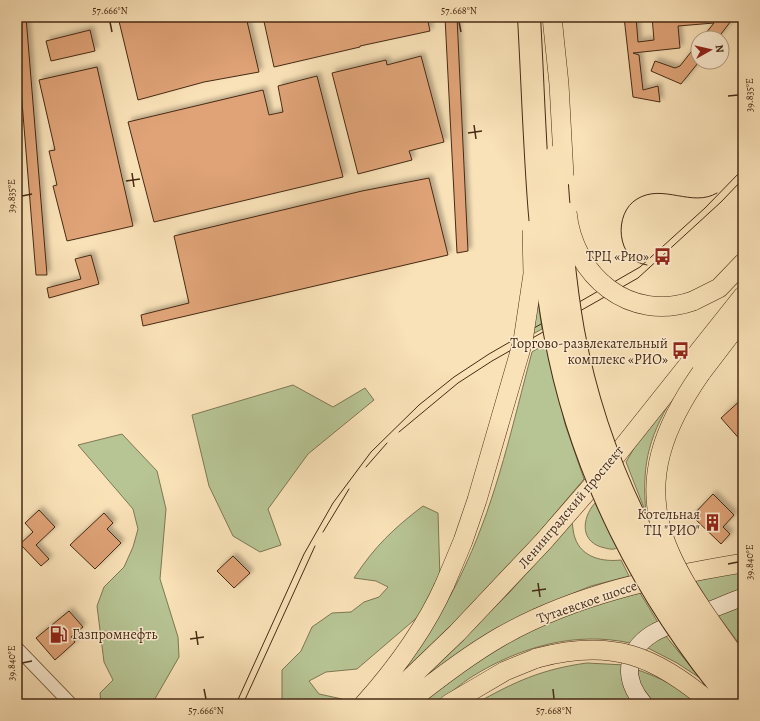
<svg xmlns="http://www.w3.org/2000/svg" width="760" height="721" font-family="Alegreya,serif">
  <defs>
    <filter id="shadow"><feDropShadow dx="3.5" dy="-3.5" stdDeviation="2" flood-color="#0004"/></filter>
  </defs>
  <rect width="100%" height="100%" fill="#fae2b8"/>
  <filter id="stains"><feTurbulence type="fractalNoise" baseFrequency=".005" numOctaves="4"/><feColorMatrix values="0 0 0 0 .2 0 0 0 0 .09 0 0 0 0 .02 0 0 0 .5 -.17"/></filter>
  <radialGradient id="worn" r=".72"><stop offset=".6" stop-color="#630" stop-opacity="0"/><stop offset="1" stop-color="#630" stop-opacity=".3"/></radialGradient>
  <path fill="#b7c494" stroke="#7f7754" d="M538 300 542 329 533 334Z
    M547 343 565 424 584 479 536 536 479 599 398 680C422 642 448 605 466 564 497 497 513 423 532 352Z
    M293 385 333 407 365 388 374 400 308 454 268 509 281 545 260 552 233 536 209 486 192 415Z
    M677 390C650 434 641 461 646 513L626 462 640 438Z
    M122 434 157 471 166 509 160 579 178 637 179 657 152 704H101L100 693 113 680 104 662 97 606 104 587 124 567 133 547 138 529 133 509 78 445Z
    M595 503 617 548C613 550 609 549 605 548 580 543 581 519 595 503Z
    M423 506 438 513 440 579 420 615 357 669 326 672 309 681 319 694 342 699 334 704H285L282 701V670L301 651 312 627 332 613 351 612 364 602 379 597 388 587 376 581 354 578C374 547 394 528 423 506Z
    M572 522C573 527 573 533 575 538 582 558 603 562 621 560L629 576 591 586 534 609 405 693 509 593Z
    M743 571V588L709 602 695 580Z
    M640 593 659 624 630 643C575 631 520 647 473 676 463 682 441 701 433 704 429 705 424 704 420 704L465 670 508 643 536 628 597 603Z
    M743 604V649L717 614Z
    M665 635 700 678 677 663 646 647Z
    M587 663 625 665C623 680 625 691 633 704H475C514 682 542 669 587 663Z
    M638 670C658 677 681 687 696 703L657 704C642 698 639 684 638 670Z"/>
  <path fill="#dfa377" stroke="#472a14" filter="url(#shadow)" d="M17 17H26L47 275H36L17 40Z
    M118 17H246L259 72 204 82 138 100Z
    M263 17H427L430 31 360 46V47L274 67Z
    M445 17H457L468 251 457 253Z
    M624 17H636L638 42 654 40 652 17H714L715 22 719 17H734L718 38H702L714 23 678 26 680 48 633 53 639 55 643 90 658 86 660 102 633 97Z
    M90 30 95 51 51 61 46 41Z
    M698 43V63L681 84 651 71 655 61 675 68 680 66Z
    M421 56 444 142 409 151 412 160 358 174 332 73 386 60 387 65Z
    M97 67 133 226 67 241 53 186 57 185 49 151 55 150 39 80Z
    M317 76 343 177 154 222 128 122 263 90 269 115 283 112 278 86Z
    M429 178 448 255 143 326 141 315 189 303 174 236 362 191Z
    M91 255 99 284 49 298 47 288 81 279 75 259Z
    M743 398V443L721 418Z
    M713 494 734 515 723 527 730 534 721 544 692 516Z
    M39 510 55 527 36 545 49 559 41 566 20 544 33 532 25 523Z
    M104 513 113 523 107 529 121 543 95 569 70 545Z
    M233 556 250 573 234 588 217 571Z
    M69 611 83 627 71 637 75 642 55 660 36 638Z"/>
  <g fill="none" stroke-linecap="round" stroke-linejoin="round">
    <defs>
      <path id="street" d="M17 648 71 704"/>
      <path id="secondary" d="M644 704C623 680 624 652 652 634 665 626 681 622 695 616 711 610 727 603 743 597"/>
      <path id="primary" d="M693 301 719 288 743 263
        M701 373 743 318
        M364 704C397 667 425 629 445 584
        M383 704 457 633 543 542 591 487 743 296
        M406 704C436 680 467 656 500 637 575 594 659 577 743 563
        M449 704 505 671 537 658"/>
    </defs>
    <use href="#street" stroke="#74583d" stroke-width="14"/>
    <use href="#secondary" stroke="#472a14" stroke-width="18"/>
    <use href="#primary" stroke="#472a14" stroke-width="20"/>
    <use href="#street" stroke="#fcecd1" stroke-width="12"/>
    <use href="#secondary" stroke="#fcecd1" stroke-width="17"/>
    <use href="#primary" stroke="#fae2b8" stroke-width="19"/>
    <path stroke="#472a14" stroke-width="1" d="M647 265C616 261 613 213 637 199 663 183 692 208 717 193
      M399 432 458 383 492 361 638 278 721 202 743 179
      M366 467 387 443
      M323 532 349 489
      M236 704 304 554 333 503 371 452 419 405 454 377 489 354 640 267 705 208 743 169
      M243 704 315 546"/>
    <defs>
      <path id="primary-bridge" d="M552 17 559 84 564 176
        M567 212C573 276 630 323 693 301
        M701 373C614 497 666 560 743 667
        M445 584 463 541 477 500 523 341 533 274 532 230
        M537 658C611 638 655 655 712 704"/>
      <path id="highway-bridge" d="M529 17C535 122 536 229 555 333 580 471 645 597 735 704
        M555 157C559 215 563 274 573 331 597 462 658 583 743 684"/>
    </defs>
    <use href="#primary-bridge" stroke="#472a14" stroke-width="20" stroke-linecap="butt"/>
    <use href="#highway-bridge" stroke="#472a14" stroke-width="24" stroke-linecap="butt"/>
    <use href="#primary-bridge" stroke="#fae2b8" stroke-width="19"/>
    <use href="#highway-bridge" stroke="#fae2b8" stroke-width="22"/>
  </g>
  <path fill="none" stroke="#472a14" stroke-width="1.5" d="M110 22 112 32M459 22 461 32M728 96 738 95M474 125 476 139M468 133 482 131M132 173 134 187M126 181 140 179M22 196 32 194M728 564 738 562M538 583 540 597M532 591 546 589M196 631 198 645M190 639 204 637M22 663 32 661M204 689 206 699M553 689 554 699"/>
  <defs>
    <symbol id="bus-bare" viewBox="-9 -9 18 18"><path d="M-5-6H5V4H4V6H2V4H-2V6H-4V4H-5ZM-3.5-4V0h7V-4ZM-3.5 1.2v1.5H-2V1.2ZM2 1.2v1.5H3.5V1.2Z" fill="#8f2418" stroke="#fcecd1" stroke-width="2.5" paint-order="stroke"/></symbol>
    <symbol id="building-bare" viewBox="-9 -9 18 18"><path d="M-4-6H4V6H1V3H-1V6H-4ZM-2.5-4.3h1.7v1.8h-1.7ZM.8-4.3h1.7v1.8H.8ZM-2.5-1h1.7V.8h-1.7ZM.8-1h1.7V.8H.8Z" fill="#8f2418" stroke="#fcecd1" stroke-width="2.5" paint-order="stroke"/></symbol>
    <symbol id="fuel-bare" viewBox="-9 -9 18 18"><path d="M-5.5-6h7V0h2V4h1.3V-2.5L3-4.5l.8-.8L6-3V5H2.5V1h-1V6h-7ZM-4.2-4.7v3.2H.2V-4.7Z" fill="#8f2418" stroke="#fcecd1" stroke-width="2.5" paint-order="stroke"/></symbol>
  </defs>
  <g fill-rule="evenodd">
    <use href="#bus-bare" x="650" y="244" width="25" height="25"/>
    <use href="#bus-bare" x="668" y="338" width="25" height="25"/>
    <use href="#building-bare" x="700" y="510" width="25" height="25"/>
    <use href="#fuel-bare" x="46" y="622" width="25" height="25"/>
  </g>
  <g text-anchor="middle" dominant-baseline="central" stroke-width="3" stroke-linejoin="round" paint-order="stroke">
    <g font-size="14" fill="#472a14" stroke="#fcecd1" text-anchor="end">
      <text x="649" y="256">ТРЦ «Рио»</text>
      <text x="668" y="343">Торгово-развлекательный<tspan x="668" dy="16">комплекс «РИО»</tspan></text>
      <text x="700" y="514">Котельная<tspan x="700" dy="16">ТЦ "РИО"</tspan></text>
      <text x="72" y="634" text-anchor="start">Газпромнефть</text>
    </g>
    <g font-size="14" fill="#472a14" stroke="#fcecd1">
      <text transform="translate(571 507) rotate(-50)">Ленинградский проспект</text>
      <text transform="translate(587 602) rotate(-19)">Тутаевское шоссе</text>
    </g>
  </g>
  <rect width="760" height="721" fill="none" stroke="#fae2b8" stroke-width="44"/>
  <g transform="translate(710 50) rotate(82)"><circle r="19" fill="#fcecd1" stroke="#b49e85"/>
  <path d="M0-3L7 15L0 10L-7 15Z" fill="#8f2418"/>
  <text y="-6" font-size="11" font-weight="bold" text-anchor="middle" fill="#472a14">N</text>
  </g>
  <rect x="22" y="22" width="716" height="677" fill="none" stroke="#472a14" stroke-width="1.5"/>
  <g font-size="10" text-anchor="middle" fill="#472a14">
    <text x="110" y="14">57.666°N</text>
    <text x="459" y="14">57.668°N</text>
    <text transform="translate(749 95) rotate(-90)" y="4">39.835°E</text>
    <text transform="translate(11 196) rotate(-90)" y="4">39.835°E</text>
    <text transform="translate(749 562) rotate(-90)" y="4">39.840°E</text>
    <text transform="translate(11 663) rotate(-90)" y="4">39.840°E</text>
    <text x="206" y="714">57.666°N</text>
    <text x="554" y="714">57.668°N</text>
  </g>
  <rect width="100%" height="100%" filter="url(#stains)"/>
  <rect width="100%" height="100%" fill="url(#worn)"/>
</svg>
